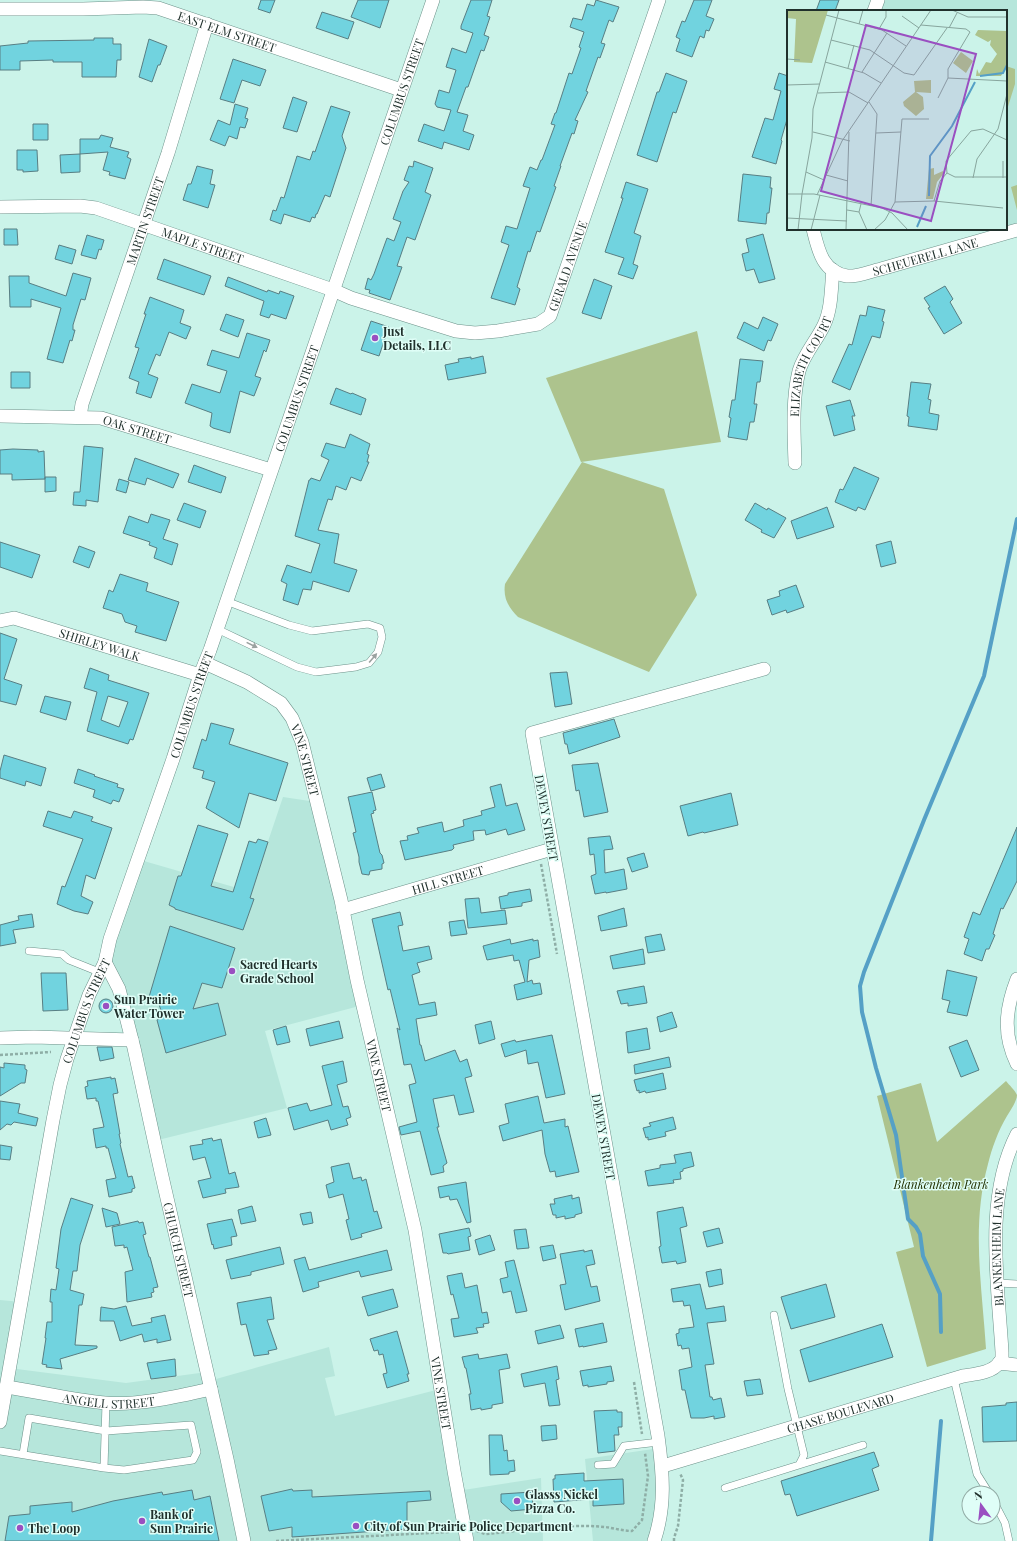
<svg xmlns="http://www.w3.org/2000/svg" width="1017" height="1541" font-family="'Playfair Display',serif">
  <rect width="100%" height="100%" fill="#cbf3e9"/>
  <path fill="#b6e6db" d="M878 0H1017V230L1006 229V11H874Z
    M283 797 316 802 363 1005 265 1031 287 1108 154 1141 149 1116 105 962 137 859 251 892Z
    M0 1300 21 1302 9 1368 126 1383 207 1372 209 1381 329 1347 335 1376 325 1378 335 1416 440 1389 457 1491 541 1478 543 1541H0Z
    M660 1448 654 1541H593L585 1459Z"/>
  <path fill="#adc38d" d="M1006 66 1015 69V84L1006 113Z
    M1017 185V210L1011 187Z
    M697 331 721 442 581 462 546 378Z
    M582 462 664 489 697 595 649 672 518 617C508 607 503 598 505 584Z
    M1006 1081C1009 1085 1015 1090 1017 1095 1017 1101 1010 1111 1007 1116 998 1131 992 1148 988 1164 971 1226 982 1286 986 1349L927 1367 896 1252 914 1247 877 1096 921 1083 937 1142Z"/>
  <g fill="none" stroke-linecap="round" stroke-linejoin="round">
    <path stroke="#55a0c6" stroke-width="4" d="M941 1332 940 1294 923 1256 920 1234 916 1227 908 1219 896 1135 876 1068 862 1012 860 986 864 972 924 820 984 676 1017 519
      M931 1541 941 1421"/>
  </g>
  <path fill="#71d3df" stroke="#587e83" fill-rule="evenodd" d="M261 0H275L270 13 258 9Z
    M358 0H389L380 28 351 17Z
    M471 0H492L487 16 490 17 484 35 489 37 484 51 481 50 468 87H466L457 112 468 115 463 131 474 135 469 150 444 142 442 149 418 141 424 124 444 131 451 110 437 107 435 104 439 90 449 93 456 70 446 67 452 48 466 53 473 33 461 29V26Z
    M596 0 619 7 613 22 609 20 601 43 605 44 600 58 598 57 586 91 588 92 575 120 578 121 574 134 572 133 560 166H561L554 186 556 187 540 232 537 231 530 252 528 251 517 287 520 289 515 305 491 298 509 245 501 242 506 226 517 229 530 188 523 186 530 167 537 170 541 160H542L555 125 551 124 555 113H556L569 73 572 74 581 48 579 47 584 32 570 27 573 18 582 20 587 4 594 6Z
    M694 0H712L706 16 714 19 709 31 706 30 704 38 700 36 692 57 676 51 680 39 676 37 682 21 685 22Z
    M820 0H839L835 11H816Z
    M322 12 354 22 348 39 316 28Z
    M94 38H113V44H121V60H117L116 77H82V62H53V60L20 61V70H0V46L28 43V41L94 40Z
    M149 39 167 46 160 65H158L152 82 139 77Z
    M233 59 266 70 260 86 242 80 234 103 220 99Z
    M666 73 687 81 676 113 673 112 657 162 637 155 657 92H659Z
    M779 73 788 76V116L781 140 782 141 776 164 752 157 765 118 773 120 781 91 774 89Z
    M293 97 307 102 297 132 283 128Z
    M235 104 248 108 245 118 248 119 245 128 240 127 237 139 229 136 225 146 210 140 218 120 230 125Z
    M331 106 350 112 342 136 346 148 330 197 325 195 317 214H316L315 218 312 217 310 222 284 214 281 224 270 220 273 210 276 211 281 197 284 198 297 156 310 160 313 151 315 152Z
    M33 124H48V140H33Z
    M101 135 113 138 110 147 129 152 127 157 131 159 125 179 109 175 110 172 103 170 108 152 80 154V139H99Z
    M17 150H37L38 171 23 172V170H17Z
    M80 154V172L61 173 60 155Z
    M414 161 433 168 425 192 431 195 415 240 407 237 397 266 402 267 390 300 369 293 370 290 365 289 368 278 371 280 374 274 387 238 394 241 401 222 393 219 403 191 409 182 404 180 409 166 413 167Z
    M197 166 213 170 210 184 215 185 208 208 183 200 188 184H191Z
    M743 174 771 177 770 188H772L769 213H767L766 224 738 221Z
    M626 182 648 189 634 233 641 236 633 264 638 266 633 279 618 274 624 258 605 252 623 198H621Z
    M4 229H17L18 245H4Z
    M763 234 775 279 759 283 754 269 746 271 742 254 749 252 746 239Z
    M87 235 104 240 101 250 99 249 96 259 81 255Z
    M59 245 76 250 72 264 55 259Z
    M164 259 211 276 204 295 157 279Z
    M73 273 91 278 85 300 81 299 73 325V330H75L72 341 70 340 63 363 47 359 61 308 31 299V307H10L9 276H29V283L66 296Z
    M228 277 267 292 268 290 279 294 280 291 294 296 286 319 271 314 269 318 260 315 264 301 225 286Z
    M594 279 612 286 601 319 582 313Z
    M945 286 953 299 950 302 962 323 944 334 928 308 930 307 924 298Z
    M150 297 184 310 180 323 191 327 186 339 169 332 160 356 156 354 148 374 158 378 151 398 136 393 139 382 129 378 139 348 135 347 146 314H144Z
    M868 306 885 310 882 321 884 322 880 338 872 336 850 390 832 382 849 344 852 345 860 315 866 316Z
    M226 314 244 320 238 337 220 330Z
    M763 317 778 324 771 341 768 340 764 351 737 338 744 322 758 329Z
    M371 321 389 327 379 356 361 350Z
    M247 333 270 340 266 352 264 350 255 376 261 378 254 396 240 391 230 433 213 428 210 426 212 413 185 403 192 384 220 393 227 371 207 365 212 350 239 358Z
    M483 356 486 373 448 380 445 365 459 362 458 359 471 357V359Z
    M740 359 763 361 760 382H757L754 404H757L754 422H750L747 440 728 437 731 418 729 417 732 400H735Z
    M11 372H30V388H11Z
    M911 382 931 384 928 399 931 400 929 413 939 415 937 430 908 426 909 417 907 416Z
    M336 388 351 394 352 393 366 399 361 415 330 404Z
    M850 400 855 416H852L855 430 834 436 826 406Z
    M350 434 370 444 367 454 369 455 367 462H369L361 481 351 477 346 490 336 486 332 500 328 499 318 530 339 534 334 563 357 570 349 592 313 581 311 590 303 589 298 605 283 600 287 584 281 581 287 565 311 573 320 544 295 536 309 480H310L311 478 320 481 329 460 321 456 326 443 345 448Z
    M84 446 103 448 98 502 86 500V506L73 505 74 492H80Z
    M13 449 38 450V452L44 451 45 479 12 480V474H0V450Z
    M135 458 179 474 173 488 147 478 145 485 128 480Z
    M194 465 226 477 221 493 188 482Z
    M854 467 879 478 865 510 858 507 856 511 835 502 840 489 843 490Z
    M45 477H56V491L45 492Z
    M119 479 129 482 126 493 116 490Z
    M184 503 206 511 200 528 177 520Z
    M755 503 767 510 768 508 786 518 774 538 761 532 762 530 745 520Z
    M827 507 834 527 797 539 791 521Z
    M151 514 170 520 163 539 178 544 172 565 154 558 157 548 149 545 150 542 123 533 129 516 148 523Z
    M891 541 896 563 881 567 876 545Z
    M0 542 40 555 32 578 0 567Z
    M79 546 95 552 89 568 73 562Z
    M120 574 148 583 146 591 179 602 166 641 135 632 137 626 125 622 122 614 103 608 109 590 113 592Z
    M796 585 804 607 787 613 786 610 772 615 767 600 780 596 779 591Z
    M0 633 17 639 4 679 22 685 16 705 0 701Z
    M90 668 109 675 108 680 149 693 133 740 130 739 128 744 87 731 97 692 84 688ZM108 696 128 702 119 727 101 720Z
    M567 672 572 704 555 707 550 673Z
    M45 696 71 702 66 720 40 712Z
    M614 719 620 737 569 754 567 744H565L563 733Z
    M211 723 234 729 229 744 288 763 276 801 249 793 239 828 206 808 215 782 202 778 204 771 193 768 202 739 206 741Z
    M4 755 46 768 41 786 26 781 25 786 0 778V771Z
    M598 763 608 812 584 817 579 790 576 791 572 765Z
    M78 769 95 775 94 776 118 784 117 787 124 789 119 802 113 800 111 804 93 797 95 790 74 783Z
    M381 774 385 787 371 791 367 778Z
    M501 784 506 806 517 803 525 830 508 835 506 829 486 835 485 830 473 831 474 840 453 845 454 848 452 850 405 860 400 841 408 840 407 836 419 833 417 828 442 822 444 832 464 826 463 820 482 815 481 811 495 807 490 787Z
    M372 792 376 810 373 811 374 813 371 814 380 853 382 855 384 863 382 864V869L370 871 369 875 362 874 359 862V857L353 833 356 832 348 797Z
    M731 793 738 825 704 833 703 832 688 836 680 806Z
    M48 811 71 818 74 811 93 817 91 821 112 828 95 879 86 875 81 896 93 902 88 914 74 911 57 904 62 886 65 887 83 839 43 826Z
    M198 825 228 834 211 886 233 892 249 841 256 843 258 839 268 842 250 898 254 899 243 930 175 909V908L169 905 178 876H181Z
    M1017 827V881L1003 909 1001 908 993 934 995 935 989 949H986L982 961 964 954 969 939 964 937 973 912 980 915Z
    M610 836 613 849 604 850 605 873 624 869 627 889 606 893V892L595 894 591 876 596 874 594 854 590 855 588 838Z
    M644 853 648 867 632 872 627 858Z
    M530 889 532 901 522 903V906L501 909 499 897 508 895V893Z
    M479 898 481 913 505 910 507 924 468 928 465 899Z
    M624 908 627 926 601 931 598 916Z
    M400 912 403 925 398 926 403 951 429 946 432 959 417 963 420 972 412 975 419 1005 435 1002 437 1015 416 1019 420 1045H421L425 1061 455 1050 460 1062 467 1059 472 1076 465 1078 474 1112 459 1115 454 1095 433 1099 439 1127H437L447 1163 443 1166 444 1172 431 1175 420 1131 401 1135 399 1127 417 1122 409 1085 416 1083 411 1064 404 1065 397 1028 400 1030 390 989 388 990 372 919Z
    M32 914 34 927 13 930 16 943 0 946V925L19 920 18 916Z
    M464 920 467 934 451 936 449 922Z
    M170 926 235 948 222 988 202 983 193 1009 218 1003 226 1035 166 1053 157 1020 163 1017 158 1001 149 997Z
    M661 934 665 950 648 953 645 937Z
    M510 939 511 944 533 939V941L538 940 540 957 529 960 527 982 532 980 533 984 540 983 542 994 517 1000 514 985 525 982 519 960 514 961 513 955 487 960 483 946Z
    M643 949 645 964 613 969 610 956Z
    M947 970 977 977 967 1016 947 1012 950 1001 942 999Z
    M41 973H66L68 1010 43 1011Z
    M644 986 647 1003 628 1006V1003L621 1004 617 991Z
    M99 1006a7 7 0 1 1 14 0a7 7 0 1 1-14 0Z
    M672 1012 677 1027 660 1032 657 1017Z
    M339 1021 343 1038 310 1046 306 1029Z
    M491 1021 495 1039 479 1044 475 1025Z
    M286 1026 290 1042 277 1045 273 1030Z
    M647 1028 650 1049 628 1053 626 1032Z
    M552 1035 565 1094 546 1098 538 1062 528 1064 526 1050 505 1057 501 1044 515 1040 516 1042Z
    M967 1040 979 1070 961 1077 949 1047Z
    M97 1047H112L114 1058 100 1061Z
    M669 1057 671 1067 635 1074 634 1065Z
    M343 1061 347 1082 337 1085 343 1107 348 1106 351 1117 346 1119 348 1125 331 1130 328 1120 294 1130 288 1108 307 1103 310 1111 332 1105 322 1066Z
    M4 1063 25 1065V1069L27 1070 25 1083H21L0 1096V1067L4 1068Z
    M663 1073 666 1089 646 1093 645 1091 639 1093V1090L637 1091 634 1080Z
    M111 1077V1079L115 1078 118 1093 113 1094 120 1134H119L121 1143 120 1144 128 1177 132 1176 135 1188 132 1189V1192L109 1197 106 1180 116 1178 108 1148H106V1146L96 1148 93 1129 104 1127 98 1101H96V1098L87 1099 85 1087 88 1086 87 1081Z
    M538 1096 544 1123 565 1119V1127L568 1126 579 1172 556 1177 555 1171 550 1172 545 1154 542 1130 503 1141 499 1126 509 1123 505 1104Z
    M0 1101 20 1104 18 1113 38 1118 36 1126 14 1122 11 1125 7 1124 0 1130Z
    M673 1117 676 1129 665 1132 666 1136 648 1140V1137L646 1138 643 1128 651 1126 649 1123Z
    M266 1118 271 1135 258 1138 254 1122Z
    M212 1138 213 1141 221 1139 229 1174 235 1172 239 1187 225 1189 226 1193 203 1198 198 1181 211 1178 205 1157 193 1160 190 1146 203 1144 202 1140Z
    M0 1145 12 1147 10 1160 0 1159Z
    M691 1152 694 1166 683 1169V1171L680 1172 681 1179 673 1180 674 1183 648 1186 645 1171 660 1168V1165L676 1163 674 1155Z
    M349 1163 353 1179 361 1177 362 1181 366 1179 374 1212 377 1211 382 1228 361 1234 362 1237 351 1240 346 1220 349 1219 343 1194 329 1198 326 1185 334 1182 331 1167Z
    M466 1182 471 1222 467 1223 457 1199 450 1200 449 1196 440 1198 438 1187Z
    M572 1195V1199L579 1197 582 1213 575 1215V1217L565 1219V1216L556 1218V1215H553L550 1204H555L554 1199Z
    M71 1198 93 1205 80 1245 77 1271H73L70 1290 84 1294 82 1305H79L75 1345 97 1346V1348L60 1359 62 1369 46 1367 47 1365 42 1364 46 1338H45L47 1322H52V1302H50L51 1289 56 1290 59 1269 56 1268 61 1229Z
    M252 1206 256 1221 241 1224 238 1210Z
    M683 1207 687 1226 680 1228 686 1262 677 1264 676 1261 662 1263 659 1247 661 1246 657 1212Z
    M102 1208 117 1213 120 1224 106 1227Z
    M311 1212 313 1223 303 1225 300 1214Z
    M232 1219 237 1236 231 1237 232 1245 214 1249 213 1244 212 1245 207 1224Z
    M138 1221 139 1223 143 1222 146 1234 143 1235 149 1257H150L158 1287 153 1288 154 1292 151 1293 152 1297 127 1302 125 1272 133 1270 127 1247 124 1248V1245L115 1246 112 1227Z
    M469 1228 471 1236 468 1237 470 1250 448 1254 447 1253H443L439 1234Z
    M719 1228 723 1243 707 1247 703 1232Z
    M526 1229 529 1248 517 1249 514 1230Z
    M490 1235 495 1250 479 1255 475 1240Z
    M553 1245 556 1258 543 1261 540 1247Z
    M280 1247 284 1264 251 1272V1275L231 1279 226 1260Z
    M387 1250 392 1270 361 1277 359 1271 318 1282 319 1287 303 1292 294 1260 305 1257 309 1270Z
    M584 1250V1252L592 1250 595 1264 586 1266 591 1287 597 1286 600 1301 565 1310 560 1285 566 1284 560 1254Z
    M514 1260 527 1311 516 1313 511 1291 503 1293 500 1279 508 1277 505 1262Z
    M721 1269 723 1284 709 1287 706 1272Z
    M462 1273 465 1288 477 1285 482 1313 487 1312 489 1323 483 1324 484 1327 476 1328 478 1333 454 1337 451 1319 459 1318 453 1294 451 1295 447 1276Z
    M700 1284 706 1309 724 1306 726 1321 707 1323 714 1364 705 1365 710 1397H712L713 1400 721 1398 725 1417 714 1419V1416L704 1418H691L685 1390H682L679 1370 692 1367 689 1348 682 1349 681 1345 678 1346 676 1334 679 1333V1329L694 1327 690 1305 684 1306 683 1301 673 1302 671 1289Z
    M826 1284 835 1317 791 1329 781 1297Z
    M393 1289 398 1307 368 1316 362 1297Z
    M271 1297 274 1319 267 1320 277 1349 268 1351 269 1354 254 1356 246 1324 241 1325 237 1303Z
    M126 1306 132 1326 152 1322 151 1318 165 1315 171 1340 157 1343V1339L144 1342 142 1334 120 1341 114 1321H100L101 1307 114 1309Z
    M603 1323 607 1342 583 1347V1346L579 1347 575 1329Z
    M882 1324 893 1357 809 1382 800 1350Z
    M560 1325 564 1338 538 1344 535 1331Z
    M397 1331 409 1374H407L409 1381 387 1388 383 1374 387 1373 383 1354 379 1355 378 1350 374 1351 370 1339Z
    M478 1354 479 1359 507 1354 510 1368 499 1370 503 1403 492 1405V1408L481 1410V1408L471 1410 469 1394H471L466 1368H465L462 1357Z
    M175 1359 176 1376 151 1379 147 1363Z
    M557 1366 559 1379 556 1380 560 1405 549 1406 545 1383 524 1387 521 1374Z
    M611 1366 614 1381 607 1382V1384L588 1387V1385L583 1386 580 1371Z
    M760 1379 763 1394 747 1396 744 1381Z
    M1017 1402V1441L983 1442 982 1407 1006 1405V1403Z
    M617 1410V1412H622V1427H618L619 1435H614L615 1451 598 1453 594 1411Z
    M556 1425 557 1439 542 1441 541 1426Z
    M489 1435H502L504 1451 507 1450 508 1461 514 1460 515 1471 509 1472V1474L490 1475Z
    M874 1452 879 1466 872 1469 879 1490 797 1516 790 1494 785 1495 781 1481Z
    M584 1473V1481L623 1479 624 1504 593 1506V1499L554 1502 553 1479H555V1475Z
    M292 1489 293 1491 312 1490V1497L430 1491 431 1500 407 1502V1529L292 1537V1527L269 1531 261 1496Z
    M192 1490 194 1500 210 1496 219 1541H5L9 1516 30 1514V1506L72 1502V1512L113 1501 162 1492 163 1495Z
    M532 1492 533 1509 511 1511 501 1502V1494Z"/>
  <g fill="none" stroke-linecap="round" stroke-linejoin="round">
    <defs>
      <path id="service" d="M217 629 297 667 316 672 356 667 369 663 378 652 382 637 380 628 368 624 312 631 289 625 226 601
        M29 951 62 954 69 960 99 972
        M998 1283 1017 1284
        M954 1379 977 1474 989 1493
        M0 1451 104 1468 124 1470 193 1460 197 1452 191 1425 106 1431 29 1418 23 1454
        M598 1465 613 1464 624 1446 659 1442
        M799 1465 863 1445
        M104 1468 106 1403
        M725 1488 799 1465 804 1455 788 1389 774 1315
        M993 1500 1005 1523 1009 1541"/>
      <g id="minor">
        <path id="s1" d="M0 9H83L143 7 158 8 401 90"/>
        <path d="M874 11 878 0"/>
        <path id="s2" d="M0 207 80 206 96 208 333 290 351 298 456 331 475 333 498 331 538 324 550 316 659 0"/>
        <path id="s3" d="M813 229C818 249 822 272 847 276 858 277 871 271 881 269L1017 230"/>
        <path id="s4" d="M0 416 101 418 271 470"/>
        <path id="s5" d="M80 417 82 404 168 153 207 24"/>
        <path id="s6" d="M795 463C794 434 792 399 799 371 804 354 817 340 824 325 832 308 831 288 833 270"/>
        <path id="s7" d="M0 621 14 618 200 675"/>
        <path id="s8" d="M205 663 247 682 281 703 292 718 302 742 341 900 357 980 415 1230 454 1471 467 1541"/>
        <path id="s9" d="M343 910 552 849"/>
        <path id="s10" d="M105 962 119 989 134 1048 161 1172 227 1459 244 1541"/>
        <path d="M1017 979C1005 1010 1003 1035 1017 1064"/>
        <path d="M0 1038 34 1037 132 1040"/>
        <path id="s11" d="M999 1363 1002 1359V1352C998 1282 984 1198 1017 1134"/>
        <path id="s12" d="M6 1387C39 1392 72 1400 105 1403 136 1406 180 1396 211 1389"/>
        <path id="s13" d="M0 1422 53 1120 60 1085 67 1059 89 995 105 962 110 939 173 759 200 675 210 650 433 0"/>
        <path id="s14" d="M663 1466 963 1376C974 1374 992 1373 999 1363L1017 1365"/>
        <path d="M654 1541C666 1506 663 1473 658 1436L532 733 764 669"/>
      </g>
    </defs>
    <use href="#service" stroke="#6d928a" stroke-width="8"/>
    <use href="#minor" stroke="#6d928a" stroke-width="14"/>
    <path stroke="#8eaea6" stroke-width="2.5" stroke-dasharray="3 2" stroke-linecap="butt" d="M541 864 557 954
      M0 1055 51 1052
      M634 1382 642 1434
      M477 1531 485 1534C524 1531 565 1523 605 1527 614 1528 623 1531 632 1531L642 1520 648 1476 645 1453
      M276 1541 449 1532
      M674 1541V1538L678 1526 683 1480 680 1473"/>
    <use href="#service" stroke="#fff" stroke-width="7"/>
    <use href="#minor" stroke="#fff" stroke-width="13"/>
  </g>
  <defs><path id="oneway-solid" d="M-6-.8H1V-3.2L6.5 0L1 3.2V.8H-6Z"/></defs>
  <g fill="#9ba2a0">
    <use href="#oneway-solid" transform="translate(252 645) rotate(26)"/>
    <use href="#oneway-solid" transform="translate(373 658) rotate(-50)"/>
  </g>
  <g fill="#9a4fc1" stroke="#dffef7" stroke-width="1.5">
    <circle cx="375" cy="338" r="4"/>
    <circle cx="232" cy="971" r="4"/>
    <circle cx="106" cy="1006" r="4"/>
    <circle cx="517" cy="1501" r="4"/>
    <circle cx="142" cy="1521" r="4"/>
    <circle cx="356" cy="1526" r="4"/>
    <circle cx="20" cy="1528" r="4"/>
  </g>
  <g text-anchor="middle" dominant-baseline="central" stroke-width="3" stroke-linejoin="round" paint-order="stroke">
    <g font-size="12" fill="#20302c" stroke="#dffef7">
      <text stroke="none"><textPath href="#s1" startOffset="231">EAST ELM STREET</textPath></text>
      <text stroke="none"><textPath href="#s13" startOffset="1393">COLUMBUS STREET</textPath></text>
      <text stroke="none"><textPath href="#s5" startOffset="207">MARTIN STREET</textPath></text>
      <text stroke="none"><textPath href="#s2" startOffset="209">MAPLE STREET</textPath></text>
      <text stroke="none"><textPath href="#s3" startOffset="143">SCHEUERELL LANE</textPath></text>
      <text stroke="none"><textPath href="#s2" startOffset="627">GERALD AVENUE</textPath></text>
      <text stroke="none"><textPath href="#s6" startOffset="100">ELIZABETH COURT</textPath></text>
      <text stroke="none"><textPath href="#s13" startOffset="1069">COLUMBUS STREET</textPath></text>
      <text stroke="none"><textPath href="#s4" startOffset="139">OAK STREET</textPath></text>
      <text stroke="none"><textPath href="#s7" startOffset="104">SHIRLEY WALK</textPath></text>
      <text stroke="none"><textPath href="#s13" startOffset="745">COLUMBUS STREET</textPath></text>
      <text stroke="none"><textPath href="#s8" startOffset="149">VINE STREET</textPath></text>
      <text transform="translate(547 818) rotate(80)">DEWEY STREET</text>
      <text stroke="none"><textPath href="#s9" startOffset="109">HILL STREET</textPath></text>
      <text stroke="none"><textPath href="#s13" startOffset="421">COLUMBUS STREET</textPath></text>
      <text stroke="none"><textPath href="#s8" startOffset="473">VINE STREET</textPath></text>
      <text transform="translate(604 1137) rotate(80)">DEWEY STREET</text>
      <text stroke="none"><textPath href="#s11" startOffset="117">BLANKENHEIM LANE</textPath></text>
      <text stroke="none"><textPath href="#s10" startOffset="298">CHURCH STREET</textPath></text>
      <text stroke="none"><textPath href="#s8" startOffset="797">VINE STREET</textPath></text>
      <text stroke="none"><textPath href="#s12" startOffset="104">ANGELL STREET</textPath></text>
      <text stroke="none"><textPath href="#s14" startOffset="185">CHASE BOULEVARD</textPath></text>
    </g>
    <g font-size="12" font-weight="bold" fill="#20302c" stroke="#dffef7" text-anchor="start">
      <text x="383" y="331">Just<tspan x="383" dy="14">Details, LLC</tspan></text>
      <text x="240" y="964">Sacred Hearts<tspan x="240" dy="14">Grade School</tspan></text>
      <text x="114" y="999">Sun Prairie<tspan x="114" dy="14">Water Tower</tspan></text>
      <text x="525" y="1494">Glasss Nickel<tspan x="525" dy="14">Pizza Co.</tspan></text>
      <text x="150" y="1514">Bank of<tspan x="150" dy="14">Sun Prairie</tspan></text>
      <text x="364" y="1526">City of Sun Prairie Police Department</text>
      <text x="28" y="1528">The Loop</text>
    </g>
    <g font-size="12" font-style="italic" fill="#223100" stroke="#dffef7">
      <text x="941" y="1184">Blankenheim Park</text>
    </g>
  </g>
  <g transform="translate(787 10)">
    <rect width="220" height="220" fill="#cbf3e9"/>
    <path d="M0 0H41L25 53 7 52 9 9 0 8ZM191 20 220 21V55L214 66H189L190 59 192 64 199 52 204 53 210 44 203 35 204 30 201 32 188 25ZM174 42 186 51 179 63 166 53ZM144 70V83L129 82 136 87 137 99 129 106 117 96 116 92 128 82 127 71ZM147 158V165L156 161 157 163 150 172 146 189H139L142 159Z" fill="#adc38d"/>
    <path fill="none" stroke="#55a0c6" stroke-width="2" d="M193 66 216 63 220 55M142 186 143 146 165 116 188 72M130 217 139 196"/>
    <path fill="none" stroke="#87a59d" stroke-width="1" d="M165 0 181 7H220M39 5 95 20 119 36M115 6 132 18M72 14 76 0M134 15 179 19 183 22 161 59V68M162 18 170 3M92 19 99 7V0M44 30 83 40 117 63 127 65 160 18M0 49 13 50M38 52 77 63 94 73M61 58 67 35M75 62 100 23M161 68 220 71M0 75 33 74M31 83 62 82 81 93M151 88 161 68M82 92 90 104 84 196M26 122 63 131M89 123 114 122M19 162 37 170M160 163 159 151 184 121 196 119 220 130M160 163 168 167H220M39 165 61 171M186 168 190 149 211 119 220 84M216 168V151M0 184H27L95 198 105 203 121 220M15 184 25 128 26 99 52 0M30 185 55 131 144 0M147 191 153 171 160 163M108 192 147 191 216 198M60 200 72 202 74 194M72 202 80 220M0 208 60 211M11 220 15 184M24 220 33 185M59 220 62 122M87 220 98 210 108 192 115 109H142"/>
    <path fill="#9a4fc1" fill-opacity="0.15" stroke="#9a4fc1" stroke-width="2" d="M79 15 189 44 144 211 34 181Z"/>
    <rect width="220" height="220" fill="none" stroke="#20302c" stroke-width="2"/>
  </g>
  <g transform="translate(981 1505) rotate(345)"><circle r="19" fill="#dffef7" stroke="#93aca6"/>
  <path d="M0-3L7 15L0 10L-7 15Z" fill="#9a4fc1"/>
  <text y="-6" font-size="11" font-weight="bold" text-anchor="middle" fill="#20302c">N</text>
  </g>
</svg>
